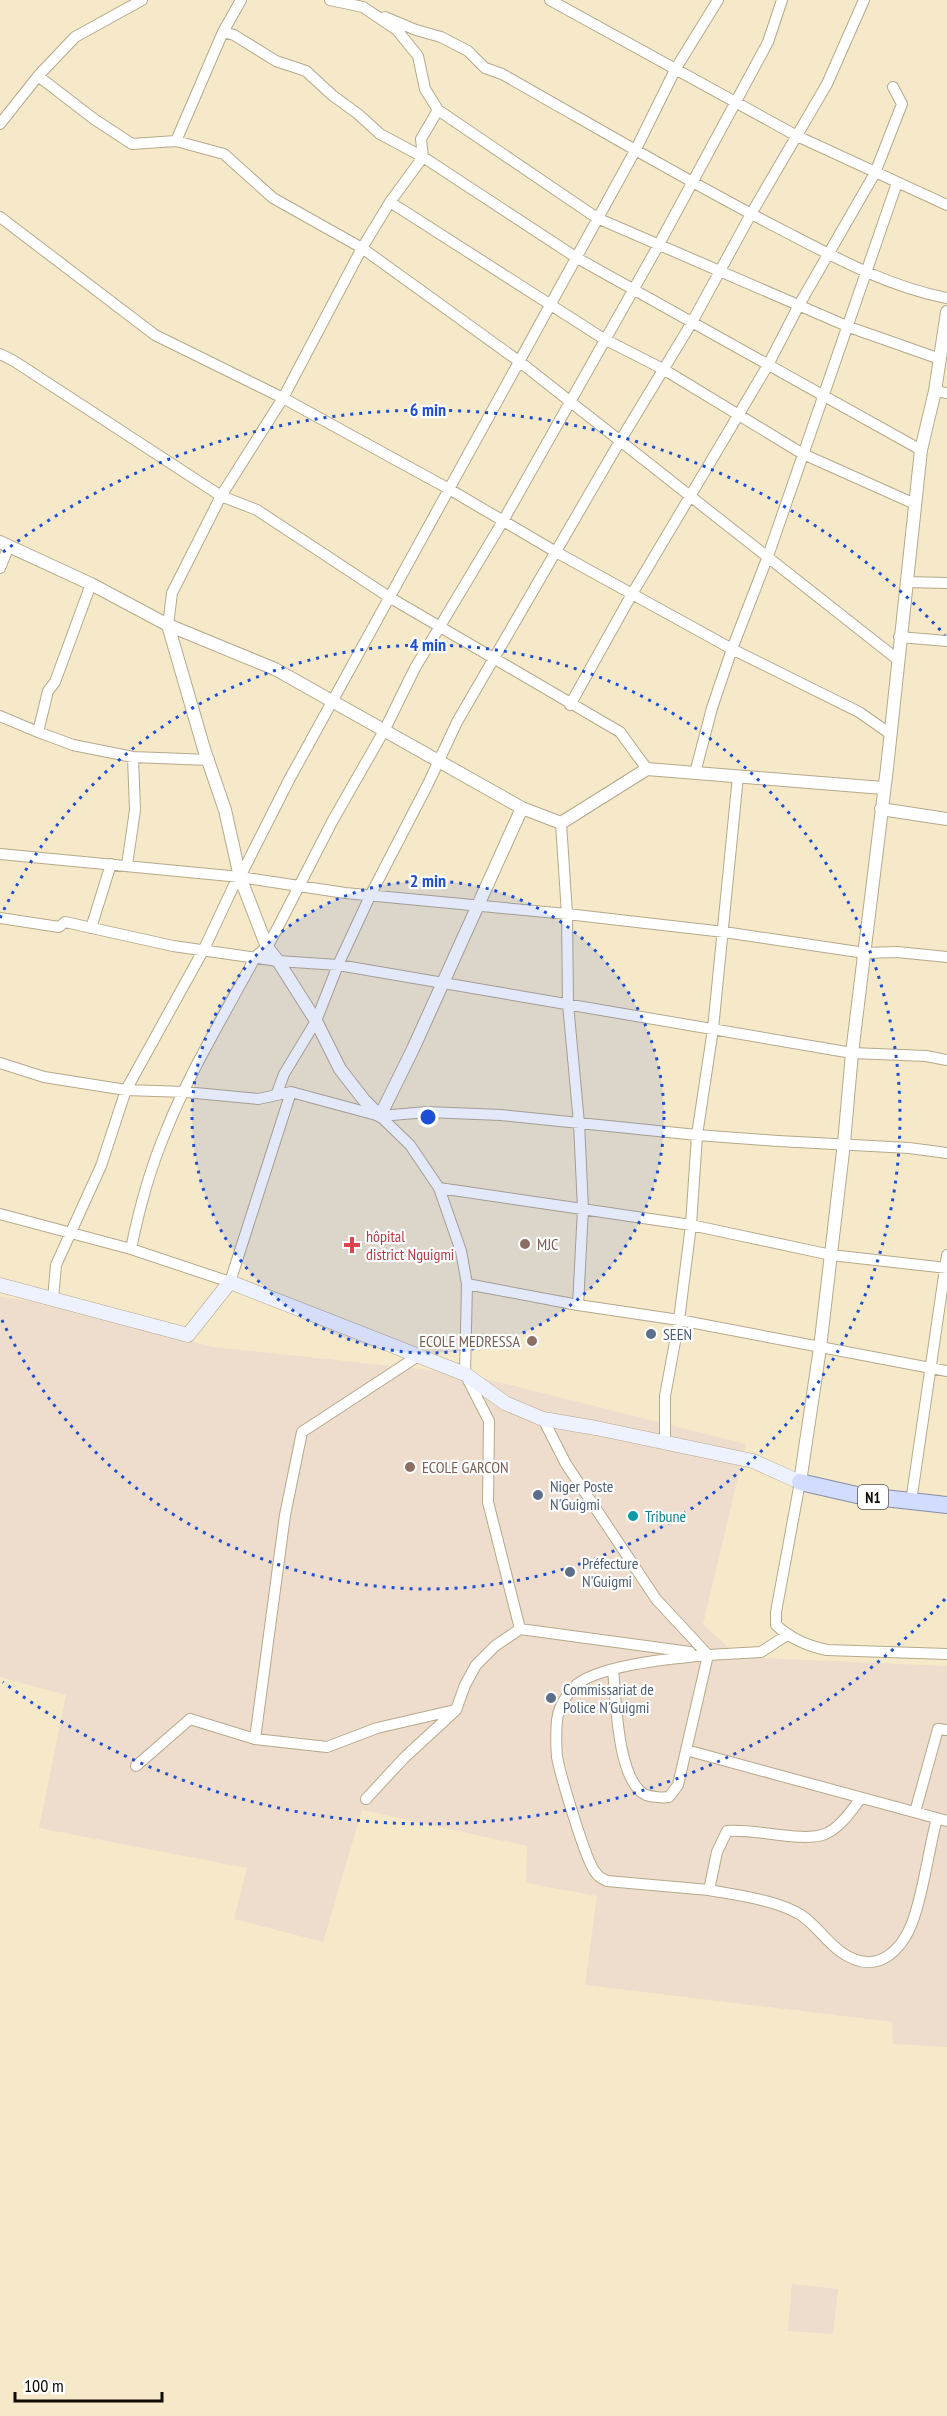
<svg xmlns="http://www.w3.org/2000/svg" width="947" height="2416" font-family="'PT Sans Narrow',sans-serif">
  <rect width="100%" height="100%" fill="#f6e9c9"/>
  <path fill="#eedccc" d="M0 1297 50 1304 213 1347 467 1374 746 1444 703 1624 738 1657 947 1666V2047L893 2044 892 2022 585 1985 597 1896 526 1883 527 1846 362 1810 323 1942 234 1919 247 1868 39 1828 66 1695 0 1677Z
    M792 2284 838 2289 833 2334 788 2331Z"/>
  <g fill="none" stroke-linecap="round" stroke-linejoin="round">
    <defs>
      <path id="minor" d="M330 0 363 7 397 30 418 56 425 89 438 110 597 218 849 327 940 359
        M550 0 797 136 947 205
        M385 17 416 30 441 37 468 51 485 68 502 74C596 127 688 182 784 231 836 258 889 287 947 298
        M223 32 234 35 276 61 306 71 332 95 358 114 380 134 423 157 577 258 921 450
        M38 76 94 119 132 144 176 141 224 154 273 198 362 248 520 362 897 659
        M0 124 38 76 75 37 142 0
        M176 141 223 32 241 0
        M390 202 604 339 663 369 803 454 915 504
        M0 217 155 335 283 398 449 489 556 552 732 649 859 712 889 733
        M0 354 14 361 221 496 257 510 389 597 620 732 647 769
        M935 391 947 393
        M0 568 9 546
        M906 582 947 583
        M168 625 172 593 221 496 283 398 362 248 390 202 423 157 421 139 438 110
        M899 637 947 641
        M570 705 632 594 768 365 799 305 875 173 902 104 893 87
        M0 716 38 732 48 691 55 682 91 584
        M38 732 73 745 133 757 209 760
        M695 773 712 708 732 649 768 556 897 183
        M561 823 567 914 568 1004 579 1123 583 1209 578 1305
        M0 854 240 877 345 893 567 914 724 932 865 953 897 952 947 957
        M127 865 135 810 133 757
        M0 918 59 927 65 922 173 946 278 961 338 965 852 1053 926 1056 947 1060
        M91 928 111 864
        M0 1063 44 1077 126 1090 185 1092 258 1099 291 1092 380 1116 427 1112 501 1115 697 1135 778 1141 909 1148 947 1153
        M277 1093 284 1074 316 1021 338 965 371 894 428 784 457 722 620 441 691 324 751 214 827 84 864 0
        M380 1116 410 1145 439 1188 461 1251 467 1284 465 1374 489 1421 488 1502 520 1629
        M439 1188 691 1225 831 1255 947 1268
        M0 1214 131 1249 230 1282 291 1092
        M131 1249C139 1209 150 1169 166 1131 189 1073 226 1012 256 956L267 947 277 929 333 820 385 729 415 668 503 521 658 246 768 42 782 0
        M467 1284 578 1305 679 1320 947 1371
        M53 1299 56 1265 101 1166 126 1090 204 949 235 883 240 877 289 780 636 149 676 68 718 0
        M543 1419 566 1464 656 1599 708 1655 761 1652 787 1635
        M665 1442V1396L679 1320 691 1225 697 1135 713 1029 738 776
        M800 1482 776 1612V1625C791 1639 807 1646 827 1650L947 1654
        M911 1502 947 1255
        M708 1655C676 1658 594 1665 573 1688 565 1697 558 1709 557 1720 556 1732 556 1745 557 1757 560 1773 586 1863 596 1873 598 1877 603 1879 607 1881L709 1890
        M613 1670C616 1698 617 1782 646 1795 652 1797 663 1798 669 1797L678 1785 708 1655
        M255 1739 285 1515 302 1432 418 1356
        M686 1750 947 1821
        M136 1766 190 1719 255 1739 327 1747 377 1728 455 1710
        M861 1798C851 1811 840 1828 825 1834 802 1843 755 1828 727 1831L717 1852 709 1890C736 1895 777 1900 801 1915 816 1925 826 1941 841 1952 879 1979 906 1947 916 1911 925 1881 929 1849 937 1818
        M366 1799 404 1758 456 1710 465 1685 476 1665 495 1646 520 1629 690 1652
        M915 1812 938 1729 947 1730"/>
      <path id="tertiary" d="M0 542 91 584 168 625 275 669 522 808 561 823 647 769 883 788
        M168 625 204 749 225 810 240 877 267 947 278 961 316 1021 340 1069 364 1100 380 1116 413 1049 522 808
        M881 809 947 819
        M800 1482 820 1348 844 1143 852 1053 887 768 921 450 935 391 947 312"/>
      <path id="secondary" d="M0 1285 188 1335 230 1282 465 1374 505 1403 543 1419 596 1428 753 1461 800 1482"/>
      <path id="trunk" d="M800 1482 857 1495 947 1505"/>
    </defs>
    <use href="#minor" stroke="#b5a98b" stroke-width="12"/>
    <use href="#tertiary" stroke="#b5a98b" stroke-width="14"/>
    <use href="#secondary" stroke="#b5a98b" stroke-width="15"/>
    <use href="#trunk" stroke="#868da6" stroke-width="18"/>
    <use href="#minor" stroke="#fff" stroke-width="10"/>
    <use href="#tertiary" stroke="#fff" stroke-width="12"/>
    <use href="#secondary" stroke="#eef2fe" stroke-width="14"/>
    <use href="#trunk" stroke="#d2dcfe" stroke-width="16"/>
  </g>
  <circle cx="428" cy="1117" r="236" fill="#1d4ed8" fill-opacity=".12"/>
  <g fill="none" stroke="#1d4ed8" stroke-width="3" stroke-dasharray="3 6">
    <circle cx="428" cy="1117" r="236"/>
    <path d="M0 918A472 472 0 1 1 0 1316"/>
    <path d="M945 1599A707 707 0 0 1 3 1682M3 552A707 707 0 0 1 945 635"/>
  </g>
  <g fill="#8d6e63" stroke="#fff" stroke-width="2">
    <circle cx="525" cy="1244" r="6"/>
    <circle cx="532" cy="1341" r="6"/>
    <circle cx="410" cy="1467" r="6"/>
  </g>
  <path fill="#e0444e" stroke="#fff" stroke-width="2" d="M349 1236h6v6h6v6h-6v6h-6v-6h-6v-6h6z"/>
  <g fill="#5c6f8a" stroke="#fff" stroke-width="2">
    <circle cx="651" cy="1334" r="6"/>
    <circle cx="538" cy="1495" r="6"/>
    <circle cx="570" cy="1572" r="6"/>
    <circle cx="551" cy="1698" r="6"/>
  </g>
  <circle fill="#0f9aa8" stroke="#fff" stroke-width="2" cx="633" cy="1516" r="6"/>
  <g text-anchor="middle" dominant-baseline="central" stroke-width="4.5" stroke-linejoin="round" paint-order="stroke">
    <rect fill="#fff" stroke="#58544f" stroke-width="1.5" x="858" y="1485" width="30" height="24" rx="4.5"/>
    <g font-size="15" font-weight="bold" fill="#100b03">
      <text x="873" y="1497">N1</text>
    </g>
    <g font-size="16" fill="#be3a42" stroke="#fff" text-anchor="start">
      <text x="366" y="1236">hôpital<tspan x="366" dy="18">district Nguigmi</tspan></text>
    </g>
    <g font-size="16" fill="#785e54" stroke="#fff" text-anchor="start">
      <text x="537" y="1244">MJC</text>
      <text x="520" y="1341" text-anchor="end">ECOLE MEDRESSA</text>
      <text x="422" y="1467">ECOLE GARCON</text>
    </g>
    <g font-size="16" fill="#4e5e75" stroke="#fff" text-anchor="start">
      <text x="663" y="1334">SEEN</text>
      <text x="550" y="1486">Niger Poste<tspan x="550" dy="18">N'Guigmi</tspan></text>
      <text x="582" y="1563">Préfecture<tspan x="582" dy="18">N'Guigmi</tspan></text>
      <text x="563" y="1689">Commissariat de<tspan x="563" dy="18">Police N'Guigmi</tspan></text>
    </g>
    <g font-size="16" fill="#0d838f" stroke="#fff" text-anchor="start">
      <text x="645" y="1516">Tribune</text>
    </g>
  </g>
  <circle cx="428" cy="1117" r="9" fill="#1d4ed8" stroke="#fff" stroke-width="3"/>
  <g font-size="18" text-anchor="middle" font-weight="bold" fill="#1d4ed8" stroke="#fff" stroke-width="4.5" stroke-linejoin="round" paint-order="stroke">
    <text x="428" y="416">6 min</text>
    <text x="428" y="651">4 min</text>
    <text x="428" y="887">2 min</text>
  </g>
  <path d="M15 2392v9h147v-9" fill="none" stroke="#100b03" stroke-width="3"/>
  <text x="24" y="2392" font-size="18" fill="#100b03" stroke="#ffffff" stroke-width="4.5" paint-order="stroke">100 m</text>
</svg>
